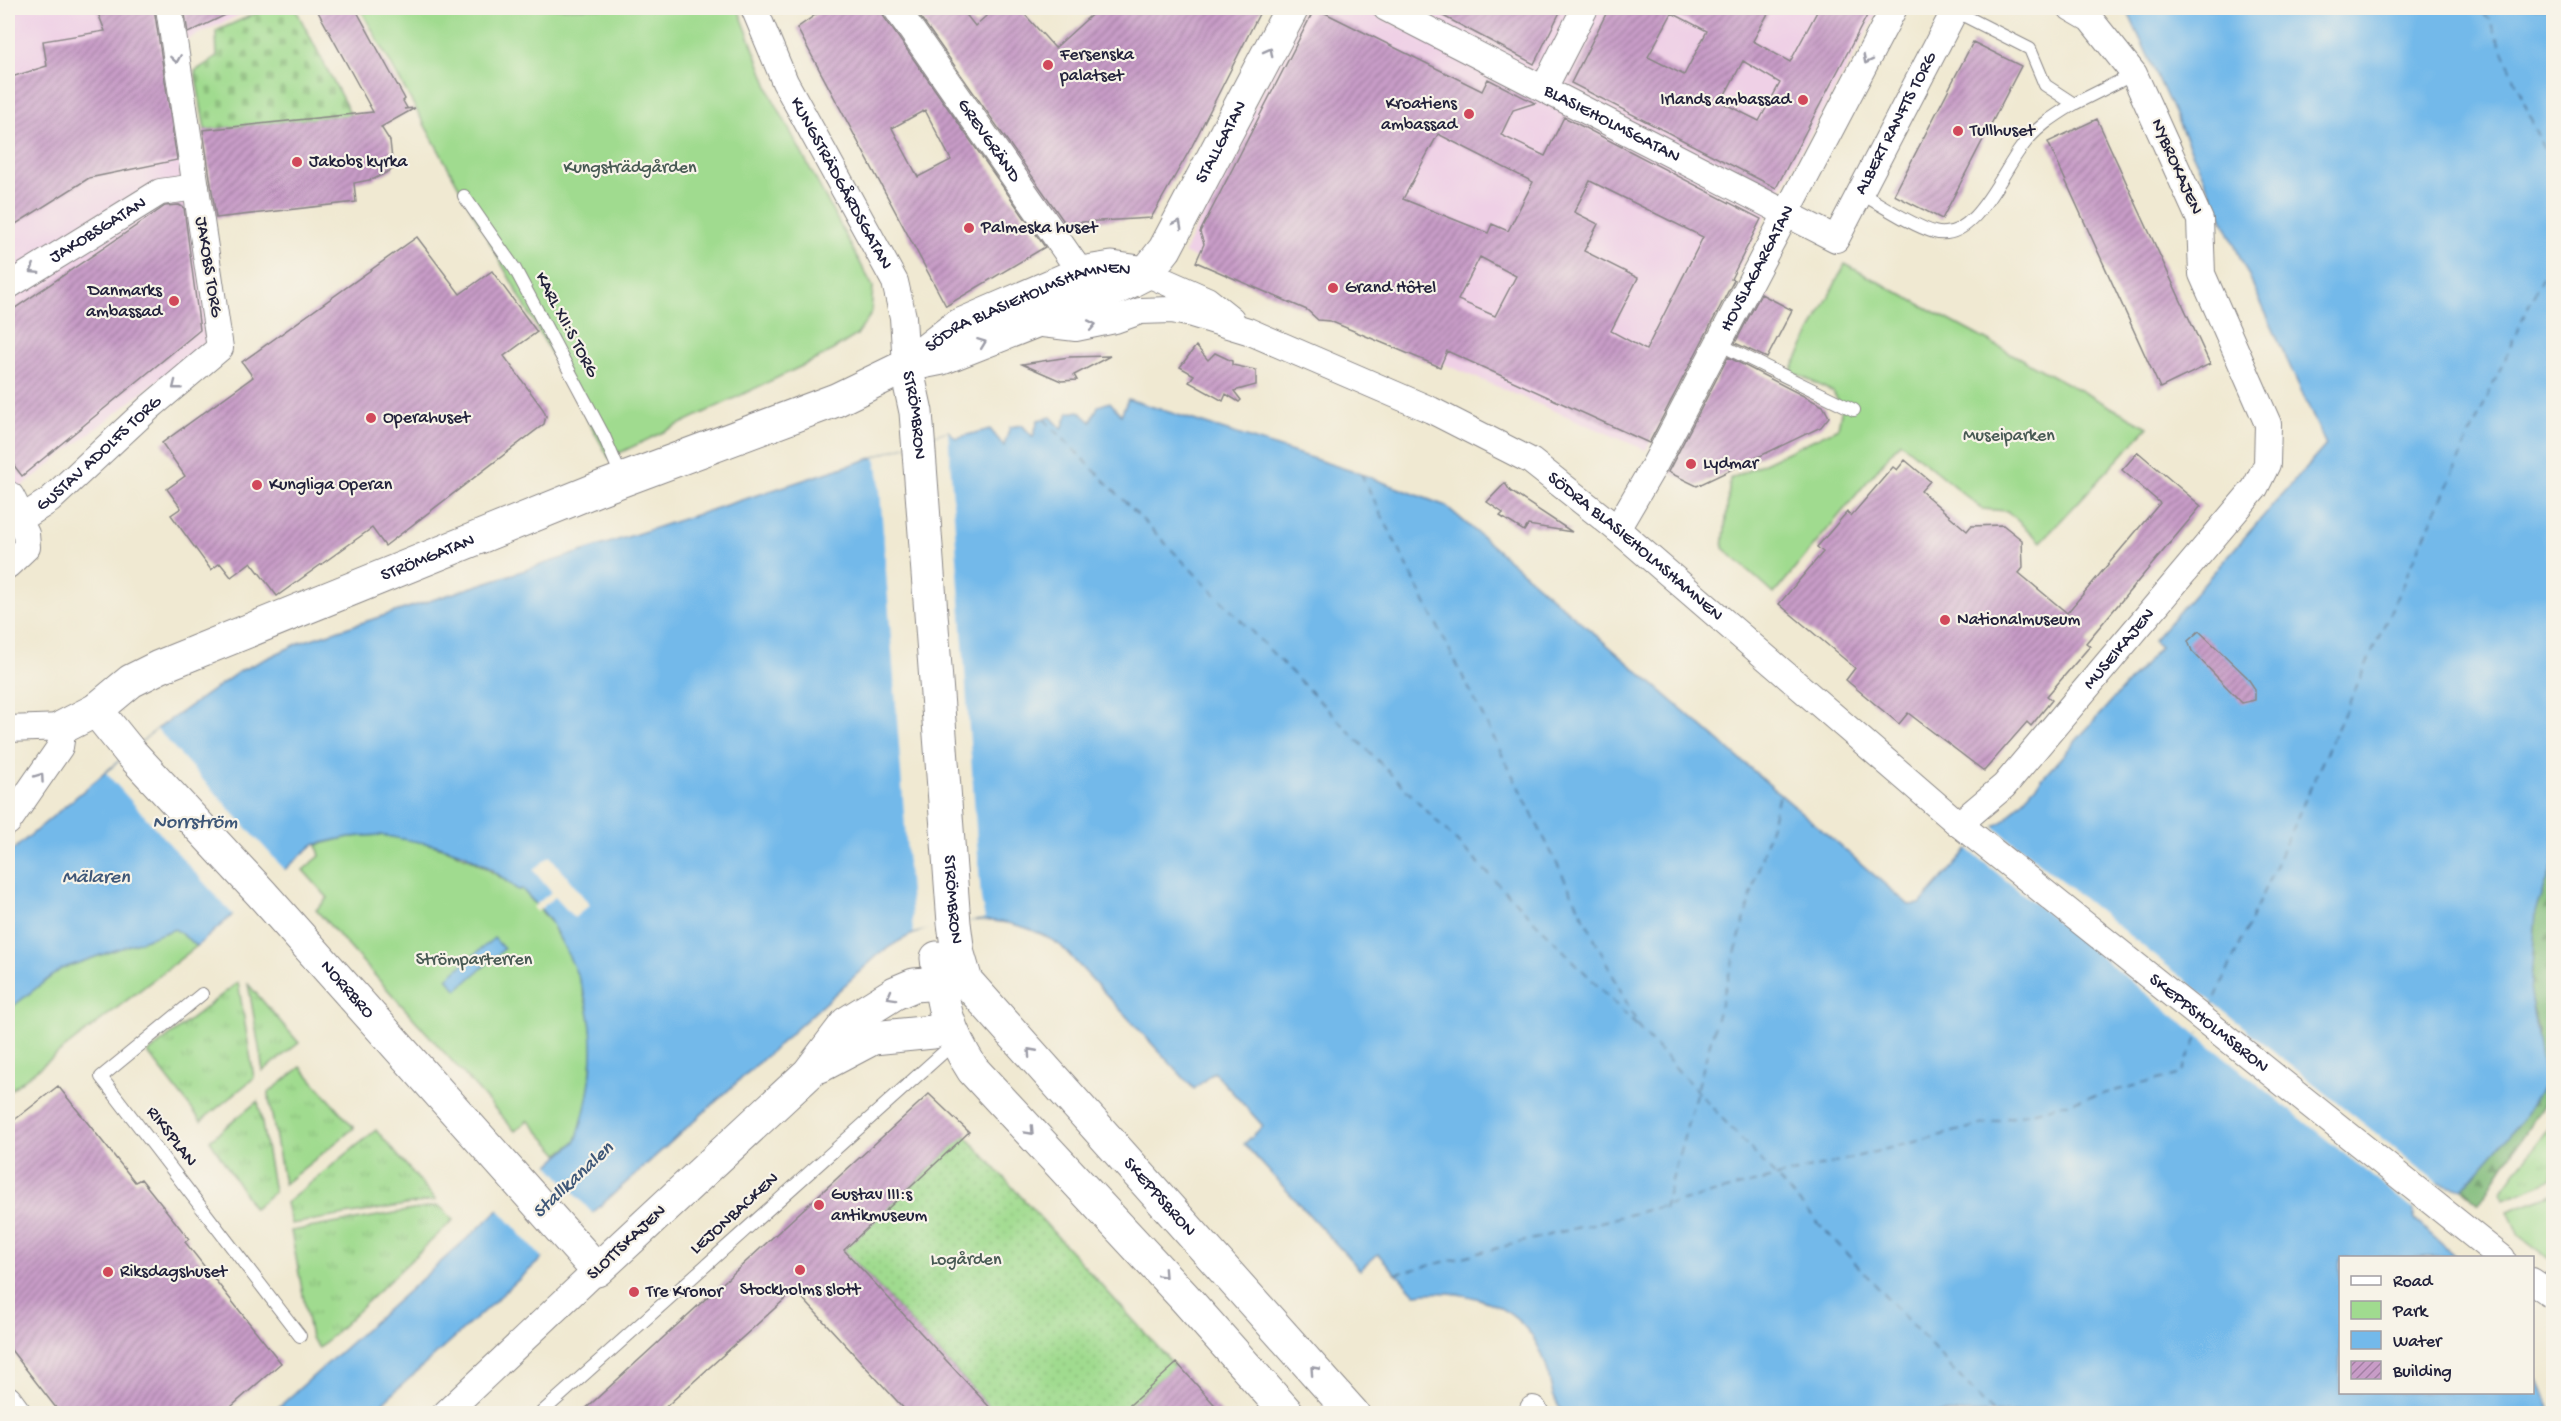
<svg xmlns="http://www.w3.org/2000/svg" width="2561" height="1421" font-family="'Gochi Hand',sans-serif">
  <defs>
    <pattern id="grass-tufts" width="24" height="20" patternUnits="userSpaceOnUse" patternTransform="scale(1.5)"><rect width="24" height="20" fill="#a0db8f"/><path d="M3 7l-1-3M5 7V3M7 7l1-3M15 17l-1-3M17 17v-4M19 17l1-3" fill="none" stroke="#8abc7c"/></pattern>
    <pattern id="forest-firs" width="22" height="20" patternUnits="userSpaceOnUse" patternTransform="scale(1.5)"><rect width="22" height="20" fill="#80bb7a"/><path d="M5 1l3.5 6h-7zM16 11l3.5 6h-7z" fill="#689865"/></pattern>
    <pattern id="cemetery-stones" width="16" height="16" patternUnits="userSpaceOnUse" patternTransform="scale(1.5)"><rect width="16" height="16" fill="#a0db8f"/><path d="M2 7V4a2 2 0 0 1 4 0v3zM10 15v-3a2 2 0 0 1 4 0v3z" fill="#8abc7c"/></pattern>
    <pattern id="garden-dots" width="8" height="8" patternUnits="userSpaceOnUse" patternTransform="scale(1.5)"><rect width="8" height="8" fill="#a0db8f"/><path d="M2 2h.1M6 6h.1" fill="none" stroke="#8abc7c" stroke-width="1.8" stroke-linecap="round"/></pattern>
    <pattern id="building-hatch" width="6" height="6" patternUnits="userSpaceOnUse" patternTransform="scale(1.5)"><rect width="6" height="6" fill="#c89cc7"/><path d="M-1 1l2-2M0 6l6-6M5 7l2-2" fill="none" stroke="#a27fa3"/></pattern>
  </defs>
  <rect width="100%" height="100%" fill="#f7f3e8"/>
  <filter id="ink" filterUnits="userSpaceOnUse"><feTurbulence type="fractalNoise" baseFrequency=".0167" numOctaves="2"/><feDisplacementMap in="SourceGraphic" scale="12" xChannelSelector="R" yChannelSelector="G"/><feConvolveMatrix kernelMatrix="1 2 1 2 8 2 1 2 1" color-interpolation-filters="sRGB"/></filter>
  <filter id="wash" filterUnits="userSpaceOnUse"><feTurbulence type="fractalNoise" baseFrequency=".008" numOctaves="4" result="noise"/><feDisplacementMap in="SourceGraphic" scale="24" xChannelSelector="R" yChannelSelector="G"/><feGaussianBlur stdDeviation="1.35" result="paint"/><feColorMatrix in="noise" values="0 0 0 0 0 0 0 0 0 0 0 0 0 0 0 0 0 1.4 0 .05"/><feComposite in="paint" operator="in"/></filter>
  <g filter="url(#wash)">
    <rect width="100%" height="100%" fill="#f0e9d2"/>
    <path fill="#efd0e6" d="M8 8H255L164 50 210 340 8 497Z
      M1302 8H1362L1770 208 1646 450 1184 253Z
      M1410 8H1880L1774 200Z"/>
    <path fill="url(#grass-tufts)" stroke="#617e65" stroke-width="1.5" d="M238 982 254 1078 201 1121 148 1053Z
      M248 984 299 1043 263 1071 250 994Z
      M301 1067 354 1128 284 1184 268 1093Z
      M258 1101 274 1192 254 1209 210 1140Z
      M2553 1121V1179L2504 1199 2501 1192Z
      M376 1130 436 1200 291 1224 286 1203Z
      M436 1206 441 1207 453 1220 319 1348 311 1338 291 1231Z"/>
    <path fill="url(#forest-firs)" stroke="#516e5a" stroke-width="1.5" d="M2553 862V1090L2479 1204 2462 1189 2522 1120 2538 1032 2530 994 2536 912Z"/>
    <path fill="url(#cemetery-stones)" stroke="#617e65" stroke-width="1.5" d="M268 8H295L351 115 205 130 195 71 217 57 216 31Z"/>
    <path fill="#a0db8f" stroke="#617e65" stroke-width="1.5" d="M360 8H738L772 97 873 287 871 314 857 335 823 356 609 458Z
      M1845 264 2148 427 2041 542 2007 511 1982 509 1900 442 1774 594 1723 548 1730 479 1838 428 1842 408 1833 392 1791 371Z
      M380 835C437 842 473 855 518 890L522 889 554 926 553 929 567 950 581 984 590 1018 593 1045 588 1103 576 1141 559 1154 528 1120 515 1131 316 910 328 898 303 870 320 856 317 845 349 837Z
      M175 929 197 946 8 1092V1010L61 969Z
      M2553 1194H2554L2553 1262 2519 1236 2508 1211Z"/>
    <path fill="url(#garden-dots)" stroke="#617e65" stroke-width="1.5" d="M965 1135 1175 1366 1121 1413H995L844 1250Z"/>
    <path fill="#73b9ea" stroke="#4a6e92" stroke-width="1.5" d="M2126 8H2553L2554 862 2536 912 2530 994 2545 1082 2522 1120 2462 1189 2438 1182 2413 1210 2415 1220 2456 1257 2340 1258V1392H2532L2533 1370 2552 1413H1563C1547 1391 1553 1380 1543 1357 1523 1305 1467 1287 1415 1294L1378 1254 1360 1270 1244 1144 1263 1126 1214 1072 1194 1089 1061 946C1005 907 932 914 878 955L371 1413H272L576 1141C593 1089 600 1034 580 982 573 962 561 942 552 924 546 912 531 900 522 889L518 890 491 869 464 854 436 845 380 835 349 837 313 845 197 946 175 929 61 969 8 1010V854L157 729 240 671 299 643 875 457 948 431 956 438 990 429 1004 446 1010 427 1022 425 1033 437 1038 420 1051 417 1062 429 1068 413 1079 411 1091 422 1098 406 1110 402 1121 415 1128 399 1361 474 1446 506 1909 905 1920 904 1972 845 1987 832 2005 820 2160 647 2153 641 2326 445Z
      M494 938 504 949 457 990 447 978Z"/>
    <path fill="#f0e9d2" d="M948 431 981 899 985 919 954 923 913 933 879 477 875 457Z
      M157 729 286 871 234 916 106 773Z
      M1992 825 2444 1188 2438 1185 2415 1211 1966 848Z
      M550 856 590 905 574 918 555 897 537 912 533 907 551 892 533 870Z
      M548 1164 593 1214 543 1259 498 1209Z"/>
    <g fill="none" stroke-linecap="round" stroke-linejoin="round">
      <path stroke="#3e5778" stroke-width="1.5" stroke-dasharray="8 6" stroke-linecap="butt" d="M2471 8 2490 19 2554 175
        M1044 419 1637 1026
        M1361 474 1640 1029 1994 1414
        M2210 1010 2554 250
        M1664 1209 1779 795
        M1396 1274 2181 1074 2199 1033"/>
    </g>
    <g id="blocks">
      <path fill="url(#building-hatch)" fill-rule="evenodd" d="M96 8H154L177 160 89 178 8 229V78L47 66 43 41 105 31Z
        M184 8H240L188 33Z
        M316 8H355L405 99 403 101 407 108 404 109 415 108 381 127 390 141 393 169 374 179 354 183 356 202 216 218 203 130 373 112Z
        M825 8H881L884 17 1045 247 946 306 797 28ZM925 110 951 160 918 177 892 128Z
        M914 8H961L975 26 995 8H1019L1055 48 1099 8H1262L1192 146 1151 218 1065 223Z
        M1315 8 1482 91 1488 79 1535 103 1513 110 1501 135 1545 156 1564 117 1761 219 1731 279 1734 280 1649 443 1447 351 1440 367 1330 321 1318 320 1307 310 1196 262 1204 244 1200 232ZM1438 134 1533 182 1508 231 1492 224 1488 233 1403 199ZM1590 181 1703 237 1646 350 1611 331 1638 278 1584 251 1598 224 1574 212ZM1480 257 1516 276 1495 316 1458 300Z
        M1428 8H1562L1534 64Z
        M1609 8H1771L1753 41 1790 62 1819 8H1871L1776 188 1571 83ZM1672 13 1707 31 1684 75 1648 57ZM1743 61 1780 83 1759 121 1721 102Z
        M1973 42 2021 66 1942 219 1894 195Z
        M2097 119 2210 364 2160 388 2048 142Z
        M179 205 184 208 200 330 22 476 12 463 8 447V313L155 213 165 206Z
        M417 237 460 294 492 271 537 332 504 356 543 409 546 416 544 424 385 546 372 528 277 596 251 562 231 577 220 563 211 570 171 515 181 508 167 489 185 476 162 443 253 377 242 362Z
        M1761 294 1792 310 1767 358 1735 343Z
        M1196 346 1208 360 1215 353 1232 361V365L1256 370V385L1234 391 1241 400 1239 402 1226 394 1223 401 1189 382 1194 375 1180 367Z
        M1110 356 1074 375 1077 380 1061 381 1022 364 1069 357Z
        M1728 357 1823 406 1829 417 1821 427 1697 486 1668 472Z
        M2138 452 2201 506 2086 643 2090 646 2047 696 2052 700 2031 726 2027 722 1984 771 1908 713 1899 724 1846 680 1855 668 1779 604 1823 552 1817 547 1847 512 1851 516 1893 467 1897 470 1905 460 1930 481 1921 491 1967 531 1971 526 2003 525 2022 540 2023 568 2019 573 2067 613 2160 503 2122 470Z
        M1505 483 1510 491 1572 532 1528 525 1524 531 1500 516 1503 513 1487 502Z
        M2199 631 2247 677 2255 689V700L2242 703 2192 651 2188 641Z
        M58 1086 135 1182 141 1179 189 1239 185 1242 281 1363 224 1413H60L8 1346V1125Z
        M929 1094 969 1132 844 1250 995 1413H908L795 1290 659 1413H581Z
        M1177 1363 1222 1413H1121Z"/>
    </g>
  </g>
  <g filter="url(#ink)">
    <use href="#blocks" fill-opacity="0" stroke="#898686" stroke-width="1.5"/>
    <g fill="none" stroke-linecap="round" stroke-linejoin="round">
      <defs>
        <path id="lane" d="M1955 11 2030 49 2045 85 2074 104 2134 74
          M1860 193C1882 205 1911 225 1934 232 1974 244 2002 172 2021 148 2034 129 2054 116 2074 104
          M464 196 515 269 604 436 622 478
          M1719 344 1854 410
          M202 994 101 1077 300 1336
          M540 1414 955 1042"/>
        <g id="street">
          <path id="s1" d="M754 8 785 82 895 282 903 317 906 366"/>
          <path id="s2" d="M896 8 1081 273"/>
          <path id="s3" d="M1386 8 1836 239 1956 8"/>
          <path d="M1544 88 1585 8"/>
          <path d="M1146 273 1207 300 1231 319"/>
          <path id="s4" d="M8 286 160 192 196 187"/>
          <path id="s5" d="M1034 323 1076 328 1115 320 1140 311 1172 310 1192 314 1248 331 1431 410 1531 461 1617 529 1954 820 2502 1258"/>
          <path id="s6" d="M1617 529 1655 464 1894 8"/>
          <path id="s7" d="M8 565 27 547 26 534 19 520 50 500 150 407 220 348 169 8"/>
          <path d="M8 729 63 727 60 747 8 822"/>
          <path id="s8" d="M1959 824 2004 786 2255 488 2267 464 2268 424 2202 274 2200 220 2134 74 2090 19 2071 8"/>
          <path d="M2532 1281 2554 1296"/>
          <path d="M8 1399 19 1414"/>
          <path d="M1533 1409 1536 1414"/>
          <path d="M445 1414 597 1270"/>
        </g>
        <g id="secondary">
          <path id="s9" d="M922 362 942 358 1107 293 1146 273 1165 249 1292 8"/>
          <path id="s10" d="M906 366 916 412 954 923 958 954 966 981 1353 1414"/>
          <path d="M8 498 19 520"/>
          <path id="s11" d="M96 710 130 752 261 893 597 1270 809 1073 847 1023 895 993 914 985 966 981"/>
          <path id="s12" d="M63 727 96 710 131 681 159 667 598 489 836 400 906 366 956 327 1081 273 1112 268 1146 273"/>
          <path d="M937 958C942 1006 947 1030 973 1070L1184 1297 1288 1414"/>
          <path d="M820 1066 873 1038 933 1032 948 1025"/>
        </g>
      </defs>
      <use href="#lane" stroke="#898686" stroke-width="14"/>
      <use href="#street" stroke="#898686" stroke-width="28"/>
      <use href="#secondary" stroke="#898686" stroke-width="35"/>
      <use href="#lane" stroke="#fff" stroke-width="12"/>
      <use href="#street" stroke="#fff" stroke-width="26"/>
      <use href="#secondary" stroke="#fff" stroke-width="33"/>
    </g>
    <defs><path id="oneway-chevron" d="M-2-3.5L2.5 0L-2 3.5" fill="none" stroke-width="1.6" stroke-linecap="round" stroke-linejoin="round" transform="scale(1.5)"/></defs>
    <g stroke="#9c9ca7">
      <use href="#oneway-chevron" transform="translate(1269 52) rotate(-62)"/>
      <use href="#oneway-chevron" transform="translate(176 59) rotate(81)"/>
      <use href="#oneway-chevron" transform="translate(1867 60) rotate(117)"/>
      <use href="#oneway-chevron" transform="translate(1178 224) rotate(-62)"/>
      <use href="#oneway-chevron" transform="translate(34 270) rotate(148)"/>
      <use href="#oneway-chevron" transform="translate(1092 325) rotate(-11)"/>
      <use href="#oneway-chevron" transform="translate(982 343) rotate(-21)"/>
      <use href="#oneway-chevron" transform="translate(176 386) rotate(142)"/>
      <use href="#oneway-chevron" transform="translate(40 777) rotate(-55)"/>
      <use href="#oneway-chevron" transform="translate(891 996) rotate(151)"/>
      <use href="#oneway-chevron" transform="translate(1031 1052) rotate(-132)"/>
      <use href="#oneway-chevron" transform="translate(1030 1131) rotate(47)"/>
      <use href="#oneway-chevron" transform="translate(1163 1274) rotate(47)"/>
      <use href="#oneway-chevron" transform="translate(1314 1370) rotate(-132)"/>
    </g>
  </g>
  <g fill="#d1495b" stroke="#f7f3e8" stroke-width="2">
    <circle cx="1048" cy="65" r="6"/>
    <circle cx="1803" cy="100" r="6"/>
    <circle cx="1469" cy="114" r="6"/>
    <circle cx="1958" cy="131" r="6"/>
    <circle cx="297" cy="162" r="6"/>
    <circle cx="969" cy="228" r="6"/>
    <circle cx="1333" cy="288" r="6"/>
    <circle cx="174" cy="301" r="6"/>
    <circle cx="371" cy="418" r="6"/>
    <circle cx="1691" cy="464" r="6"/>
    <circle cx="257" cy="485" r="6"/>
    <circle cx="1945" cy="620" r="6"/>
    <circle cx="819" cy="1205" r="6"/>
    <circle cx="800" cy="1270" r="6"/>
    <circle cx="108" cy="1272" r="6"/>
    <circle cx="634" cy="1292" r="6"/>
  </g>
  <g text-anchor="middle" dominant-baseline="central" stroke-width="4.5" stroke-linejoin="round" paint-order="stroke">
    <g font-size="18" fill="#22223b" stroke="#f7f3e8" text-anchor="start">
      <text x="1060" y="55">Fersenska<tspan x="1060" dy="21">palatset</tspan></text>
      <text x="1791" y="100" text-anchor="end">Irlands ambassad</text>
      <text x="1457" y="104" text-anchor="end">Kroatiens<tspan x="1457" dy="21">ambassad</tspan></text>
      <text x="1970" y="131">Tullhuset</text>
      <text x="309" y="162">Jakobs kyrka</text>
      <text x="981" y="228">Palmeska huset</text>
      <text x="1345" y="288">Grand Hôtel</text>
      <text x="162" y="291" text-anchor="end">Danmarks<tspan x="162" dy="21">ambassad</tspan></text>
      <text x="383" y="418">Operahuset</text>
      <text x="1703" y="464">Lydmar</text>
      <text x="269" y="485">Kungliga Operan</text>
      <text x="1957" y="620">Nationalmuseum</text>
      <text x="831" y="1195">Gustav III:s<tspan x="831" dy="21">antikmuseum</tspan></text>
      <text x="120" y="1272">Riksdagshuset</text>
      <text x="800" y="1290" text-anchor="middle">Stockholms slott</text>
      <text x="646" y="1292">Tre Kronor</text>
    </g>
    <g font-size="18" fill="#22223b" stroke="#f7f3e8">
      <text stroke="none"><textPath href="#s3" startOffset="254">BLASIEHOLMSGATAN</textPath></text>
      <text stroke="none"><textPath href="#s3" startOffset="636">ALBERT RANFTS TORG</textPath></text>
      <text stroke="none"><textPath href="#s2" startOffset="162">GREVGRÄND</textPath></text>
      <text stroke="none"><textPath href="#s9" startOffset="393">STALLGATAN</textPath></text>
      <text transform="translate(2176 167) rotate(66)">NYBROKAJEN</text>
      <text stroke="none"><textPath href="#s1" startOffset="196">KUNGSTRÄDGÅRDSGATAN</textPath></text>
      <text stroke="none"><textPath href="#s4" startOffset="106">JAKOBSGATAN</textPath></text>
      <text transform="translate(208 267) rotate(81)">JAKOBS TORG</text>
      <text stroke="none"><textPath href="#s6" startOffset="296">HOVSLAGARGATAN</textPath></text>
      <text stroke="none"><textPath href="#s12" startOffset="1058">SÖDRA BLASIEHOLMSHAMNEN</textPath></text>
      <text transform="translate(566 325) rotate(62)">KARL XII:S TORG</text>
      <text stroke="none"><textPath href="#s10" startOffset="50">STRÖMBRON</textPath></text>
      <text stroke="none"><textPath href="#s7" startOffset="159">GUSTAV ADOLFS TORG</textPath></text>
      <text stroke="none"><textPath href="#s5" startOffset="666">SÖDRA BLASIEHOLMSHAMNEN</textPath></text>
      <text stroke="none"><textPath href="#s12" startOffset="404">STRÖMGATAN</textPath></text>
      <text stroke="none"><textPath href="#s8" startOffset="238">MUSEIKAJEN</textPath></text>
      <text stroke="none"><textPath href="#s10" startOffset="536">STRÖMBRON</textPath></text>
      <text stroke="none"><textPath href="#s11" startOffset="376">NORRBRO</textPath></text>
      <text stroke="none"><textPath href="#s5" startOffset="1412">SKEPPSHOLMSBRON</textPath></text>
      <text transform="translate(171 1137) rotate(52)">RIKSPLAN</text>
      <text stroke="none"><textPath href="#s10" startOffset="909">SKEPPSBRON</textPath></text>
      <text transform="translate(735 1214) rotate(-42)">LEJONBACKEN</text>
      <text transform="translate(627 1243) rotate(-43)">SLOTTSKAJEN</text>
    </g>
    <g font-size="18" fill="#485a54" stroke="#f7f3e8">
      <text x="630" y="168">Kungsträdgården</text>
      <text x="2009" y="436">Museiparken</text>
      <text x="474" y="960">Strömparterren</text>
      <text x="966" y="1260">Logården</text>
    </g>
    <g font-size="20" font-style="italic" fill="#3e5778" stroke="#f7f3e8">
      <text x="195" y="823">Norrström</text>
      <text x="96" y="878">Mälaren</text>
      <text transform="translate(574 1181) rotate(-43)">Stallkanalen</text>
    </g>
  </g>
  <rect width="2561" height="1421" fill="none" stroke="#f7f3e8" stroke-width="30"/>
  <rect x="2339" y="1256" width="195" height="138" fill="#f7f3e8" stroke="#a29fa3" stroke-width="1.5"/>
  <rect x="2351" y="1276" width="30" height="9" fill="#ffffff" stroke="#a29fa3" stroke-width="1.5"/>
  <text x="2393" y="1286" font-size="18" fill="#22223b">Road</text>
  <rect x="2351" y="1301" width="30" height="18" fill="#a0db8f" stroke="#a29fa3" stroke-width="1.5"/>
  <text x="2393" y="1316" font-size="18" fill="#22223b">Park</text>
  <rect x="2351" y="1331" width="30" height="18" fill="#73b9ea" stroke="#a29fa3" stroke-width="1.5"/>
  <text x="2393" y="1346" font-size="18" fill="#22223b">Water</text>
  <rect x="2351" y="1361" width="30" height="18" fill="url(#building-hatch)" stroke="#a29fa3" stroke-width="1.5"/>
  <text x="2393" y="1376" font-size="18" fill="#22223b">Building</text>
</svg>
